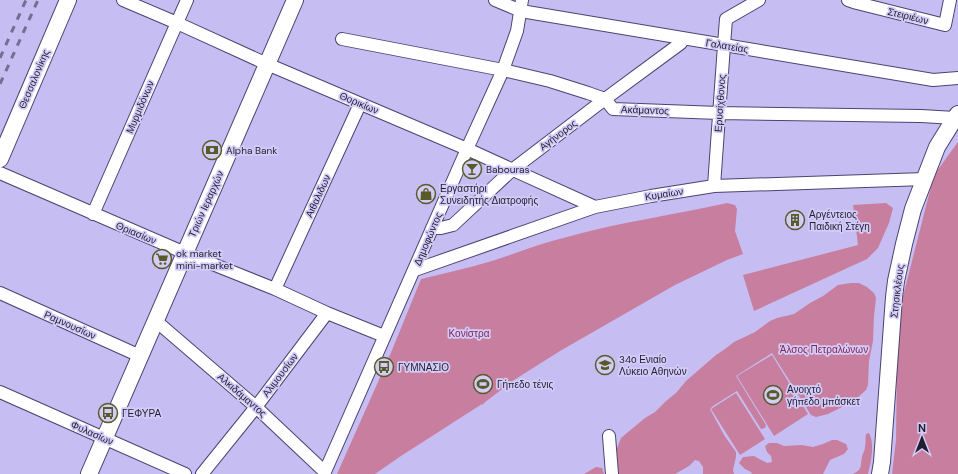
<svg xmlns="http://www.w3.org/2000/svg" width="958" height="474" font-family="'DM Sans',sans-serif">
  <rect width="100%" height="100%" fill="#c6bef3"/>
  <path fill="#c87f9f" d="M958 142V474H892L896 440 897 361 902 300 934 175Z
    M727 203 735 205 737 209 735 231 743 254 727 260 675 285 560 351 514 380 484 403 483 405 482 404 401 456 375 474H337L390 355 421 279C445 273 468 268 492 261 517 253 541 243 567 237 620 222 674 215 727 203Z
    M886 203 893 208 889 223 878 248 867 259 754 311 743 275 858 245 853 205Z
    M851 283H859L867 287 874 293 876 298 874 316 873 341 869 361 868 385 866 390 854 401 828 414 816 417 811 415 772 353 736 376 766 425 765 428 761 429 737 391 713 406 710 409 724 435 736 452V457L733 470 734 474H703V467L699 461 695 460 689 466 675 474H619L616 451 621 438 628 432 645 418 655 412 666 401 676 393 686 381 716 355 725 349 734 342 755 332 770 321 777 318 794 314 810 303 823 296 838 285Z
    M772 355 808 414 774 436 737 376Z
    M736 393 765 439 740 455 711 409Z
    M869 433C875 444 871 462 868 474H853C863 469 860 466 862 457 862 454 865 451 865 447 866 443 865 438 866 434Z
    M832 440H837L846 444 848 449 844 454 830 460 823 474H752L751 472 745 469 739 463 743 457 754 456 767 463 772 462 771 456 767 452 765 446 769 443H777L784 446 802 445 813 447 823 444Z
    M596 467 602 468 604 474H584Z"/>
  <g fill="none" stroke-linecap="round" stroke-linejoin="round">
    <defs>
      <path id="minor" d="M123 0 177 23 267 64 467 149 595 207
        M495 0 521 11 933 80 958 78
        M848 0 857 3 945 25 950 0
        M342 39 503 70 550 81 588 93 605 99 613 109 719 113 921 116 955 118
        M0 173 185 253 275 289 327 313 384 336
        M714 186 724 45 726 19 759 0
        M93 214 187 0
        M432 228H441L453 225 512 170 605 99 681 43 682 38
        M415 270 595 207 651 196 714 186 925 179
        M275 289 360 104
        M0 293 140 356
        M156 321 256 407 325 472
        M0 392 185 474
        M609 436 612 474
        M202 474 256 407 327 313
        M324 474 467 149 503 70 517 31 522 0"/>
      <path id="tertiary" d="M0 159 68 0
        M89 474 295 0
        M880 474 882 462 894 297 896 281 904 244 913 209 937 147 955 118 958 114"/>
    </defs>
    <use href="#minor" stroke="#4c4370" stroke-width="14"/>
    <use href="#tertiary" stroke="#4c4370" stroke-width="18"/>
    <use href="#minor" stroke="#fff" stroke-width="12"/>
    <use href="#tertiary" stroke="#fff" stroke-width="16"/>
    <path stroke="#746e93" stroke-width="3" stroke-dasharray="7 7" stroke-linecap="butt" d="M0 58 26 0
      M0 84 38 0"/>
  </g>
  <defs>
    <symbol id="bank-ring" viewBox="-11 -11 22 22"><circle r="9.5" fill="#d3ccf7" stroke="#585b29" stroke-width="1.5"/><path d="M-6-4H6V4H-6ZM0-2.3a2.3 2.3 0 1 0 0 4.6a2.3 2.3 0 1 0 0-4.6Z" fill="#585b29"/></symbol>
    <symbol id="bar-ring" viewBox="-11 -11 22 22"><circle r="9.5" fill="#d3ccf7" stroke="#585b29" stroke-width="1.5"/><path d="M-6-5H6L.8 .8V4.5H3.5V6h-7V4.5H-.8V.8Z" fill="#585b29"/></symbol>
    <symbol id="shop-ring" viewBox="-11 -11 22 22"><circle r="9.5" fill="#d3ccf7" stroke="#585b29" stroke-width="1.5"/><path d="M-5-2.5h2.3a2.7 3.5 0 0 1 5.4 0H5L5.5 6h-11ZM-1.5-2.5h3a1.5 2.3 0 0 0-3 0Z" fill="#585b29"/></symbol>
    <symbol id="building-ring" viewBox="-11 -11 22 22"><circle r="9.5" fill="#d3ccf7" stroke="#585b29" stroke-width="1.5"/><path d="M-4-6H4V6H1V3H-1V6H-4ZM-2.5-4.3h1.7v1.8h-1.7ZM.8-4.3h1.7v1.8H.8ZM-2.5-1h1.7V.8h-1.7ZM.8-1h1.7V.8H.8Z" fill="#585b29"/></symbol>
    <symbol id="supermarket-ring" viewBox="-11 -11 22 22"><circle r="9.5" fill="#d3ccf7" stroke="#585b29" stroke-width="1.5"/><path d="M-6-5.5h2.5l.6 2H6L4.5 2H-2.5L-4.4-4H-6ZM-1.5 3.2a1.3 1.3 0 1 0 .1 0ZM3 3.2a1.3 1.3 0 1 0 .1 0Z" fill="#585b29"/></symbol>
    <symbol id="school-ring" viewBox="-11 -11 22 22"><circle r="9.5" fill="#d3ccf7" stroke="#585b29" stroke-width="1.5"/><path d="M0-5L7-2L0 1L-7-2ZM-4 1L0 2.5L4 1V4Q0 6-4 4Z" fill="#585b29"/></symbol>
    <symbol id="bus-ring" viewBox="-11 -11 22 22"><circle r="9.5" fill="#d3ccf7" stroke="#585b29" stroke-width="1.5"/><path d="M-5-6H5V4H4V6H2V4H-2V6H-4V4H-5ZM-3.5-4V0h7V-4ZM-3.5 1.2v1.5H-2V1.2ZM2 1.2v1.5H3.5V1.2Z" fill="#585b29"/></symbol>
    <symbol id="stadium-ring" viewBox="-11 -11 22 22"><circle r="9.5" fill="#d3ccf7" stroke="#585b29" stroke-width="1.5"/><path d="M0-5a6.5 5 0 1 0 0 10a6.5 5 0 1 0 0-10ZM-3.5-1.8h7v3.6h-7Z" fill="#585b29"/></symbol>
  </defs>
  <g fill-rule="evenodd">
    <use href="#bank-ring" x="201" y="139" width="22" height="22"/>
    <use href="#bar-ring" x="461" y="158" width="22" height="22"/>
    <use href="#shop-ring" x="415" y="183" width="22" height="22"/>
    <use href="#building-ring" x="784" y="209" width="22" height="22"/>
    <use href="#supermarket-ring" x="151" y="248" width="22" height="22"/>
    <use href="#school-ring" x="594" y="354" width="22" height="22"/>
    <use href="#bus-ring" x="373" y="356" width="22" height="22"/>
    <use href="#stadium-ring" x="472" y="373" width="22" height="22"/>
    <use href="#stadium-ring" x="762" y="384" width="22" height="22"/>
    <use href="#bus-ring" x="97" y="402" width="22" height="22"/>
  </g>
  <g text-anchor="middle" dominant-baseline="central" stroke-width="3.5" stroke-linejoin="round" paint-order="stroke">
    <g font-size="10" fill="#211d31" stroke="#d3ccf7">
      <text transform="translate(908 16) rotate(14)">Στειριέων</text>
      <text transform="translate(727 46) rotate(9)">Γαλατείας</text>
      <text transform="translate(34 79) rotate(-67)">Θεσσαλονίκης</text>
      <text transform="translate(359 103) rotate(23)">Θορικίων</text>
      <text transform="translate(720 103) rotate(-86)">Ερυσίχθονος</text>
      <text transform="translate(140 107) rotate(-67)">Μυρμιδόνων</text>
      <text transform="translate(645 110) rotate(2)">Ακάμαντος</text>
      <text transform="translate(558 135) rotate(-37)">Αγήνορος</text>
      <text transform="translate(664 194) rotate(-9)">Κυμαίων</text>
      <text transform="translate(318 196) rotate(-65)">Αιθαλιδων</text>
      <text transform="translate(206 204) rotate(-66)">Τριών Ιεραρχών</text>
      <text transform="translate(136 233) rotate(23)">Θριασίων</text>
      <text transform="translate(428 239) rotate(-67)">Δημοφώντος</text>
      <text transform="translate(897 291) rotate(-83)">Στησικλέους</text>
      <text transform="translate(70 325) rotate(24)">Ραμνουσίων</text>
      <text transform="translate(280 375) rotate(-53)">Αλιμουσίων</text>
      <text transform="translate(242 395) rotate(41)">Αλκιδάμαντος</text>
      <text transform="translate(92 433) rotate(24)">Φυλασίων</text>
    </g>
    <g font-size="10" fill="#211d31" stroke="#d3ccf7" text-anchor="start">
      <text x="226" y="150">Alpha Bank</text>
      <text x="486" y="169">Babouras</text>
      <text x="440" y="188">Εργαστήρι<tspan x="440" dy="12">Συνειδητής Διατροφής</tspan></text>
      <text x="809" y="214">Αργέντειος<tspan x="809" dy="12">Παιδική Στέγη</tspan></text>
      <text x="176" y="253">ok market<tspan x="176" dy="12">mini-market</tspan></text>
      <text x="619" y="359">34ο Ενιαίο<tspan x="619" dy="12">Λύκειο Αθηνών</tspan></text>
      <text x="398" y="367">ΓΥΜΝΑΣΙΟ</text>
      <text x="497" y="384">Γήπεδο τένις</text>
      <text x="787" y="389">Ανοιχτό<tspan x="787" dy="12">γήπεδο μπάσκετ</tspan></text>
      <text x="122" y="413">ΓΕΦΥΡΑ</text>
    </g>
    <g font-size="10" fill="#842256" stroke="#d3ccf7">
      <text x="469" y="333">Κονίστρα</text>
      <text x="824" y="349">Άλσος Πετραλώνων</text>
    </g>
  </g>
  <g transform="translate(922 438)" stroke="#d3ccf7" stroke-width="3" paint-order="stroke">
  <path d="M0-3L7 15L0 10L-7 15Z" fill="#211d31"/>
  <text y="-6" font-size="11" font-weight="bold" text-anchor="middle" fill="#211d31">N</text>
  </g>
</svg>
